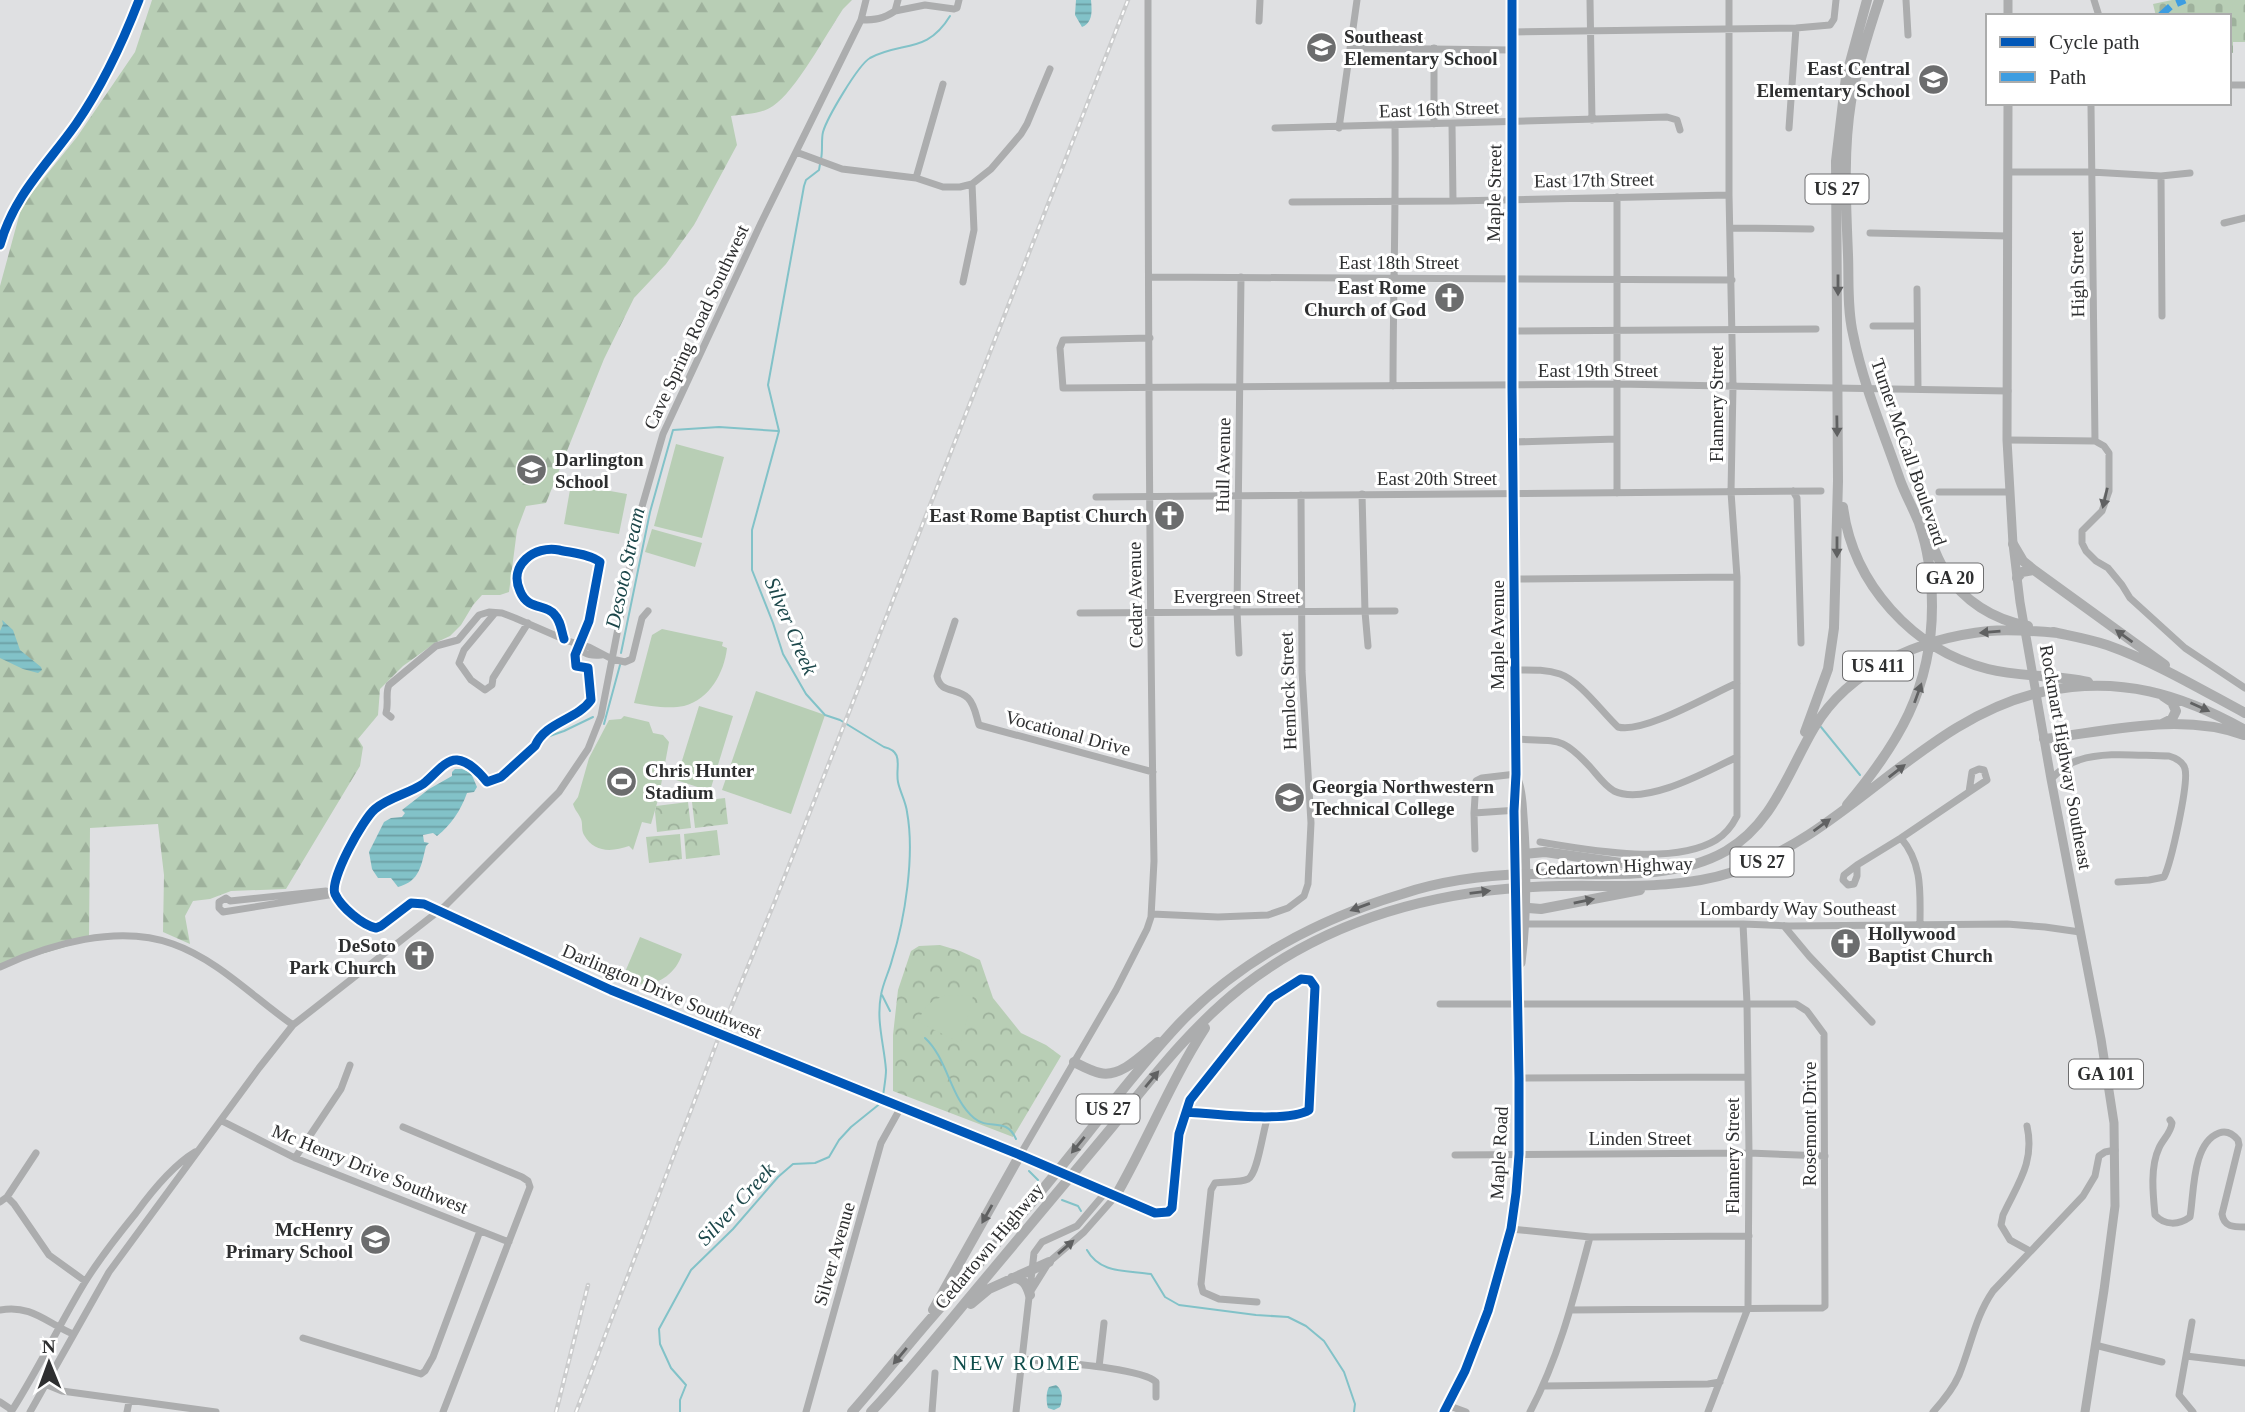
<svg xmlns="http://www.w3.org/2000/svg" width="2245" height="1412" font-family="'Times New Roman',serif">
  <defs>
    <pattern id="forest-firs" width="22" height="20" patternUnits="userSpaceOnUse" patternTransform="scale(1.75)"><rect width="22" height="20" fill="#b8ceb5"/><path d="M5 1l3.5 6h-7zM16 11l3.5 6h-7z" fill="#9eb19c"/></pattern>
    <pattern id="cemetery-stones" width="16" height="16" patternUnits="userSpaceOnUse" patternTransform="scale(1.75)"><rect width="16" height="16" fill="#b8ceb5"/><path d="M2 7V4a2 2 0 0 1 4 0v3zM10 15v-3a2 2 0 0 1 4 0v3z" fill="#9eb19c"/></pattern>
    <pattern id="park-crowns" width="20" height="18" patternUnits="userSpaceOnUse" patternTransform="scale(1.75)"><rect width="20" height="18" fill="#b8ceb5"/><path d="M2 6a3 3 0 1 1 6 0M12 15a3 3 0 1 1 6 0" fill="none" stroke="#9eb19c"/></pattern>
    <pattern id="water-rules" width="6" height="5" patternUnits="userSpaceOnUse" patternTransform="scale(1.75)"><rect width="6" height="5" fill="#82c2c8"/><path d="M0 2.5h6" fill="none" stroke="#6b9ea3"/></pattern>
  </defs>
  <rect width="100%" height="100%" fill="#dfe0e2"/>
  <path fill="url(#forest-firs)" d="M152 0H852L843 9C827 33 795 92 773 106 762 114 744 114 731 116L737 145 694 225 666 264 634 298 604 359 546 503 526 506 517 530 509 592 500 595H482L473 605 461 625 450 636 435 643 403 666 380 689 378 715 358 739 363 747 360 766 286 889 231 891 210 899 193 901 185 916 190 944 163 932 164 875 158 824 90 828 89 940 0 966V286L22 205 77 137 135 52Z"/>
  <path fill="url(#cemetery-stones)" d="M2172 0H2245V42H2233V53L2229 52V16H2156L2153 4Z"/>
  <path fill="url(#park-crowns)" d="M725 798 728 824 695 828 692 802Z
    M688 802 691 828 657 832 655 812 656 806Z
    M717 830 720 855 686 859 684 834Z
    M680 834 682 859 649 863 646 837Z
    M940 945 960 951 980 960 993 998 1021 1033 1046 1045 1061 1056 1013 1137 893 1091V1035L898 990 911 951 919 946Z"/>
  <path fill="#b8ceb5" d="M676 444 724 457 702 538 654 526Z
    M571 484 627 494 619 534 564 524Z
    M652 529 702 543 695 567 645 552Z
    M662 629 723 642 722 646 727 648C724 673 710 699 684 706 669 709 649 706 634 703L652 635Z
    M756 691 825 715 791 814 722 790Z
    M699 706 733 716 710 791 676 780Z
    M624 716 649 722 653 733 663 735 669 742 661 785 662 786 651 824 642 822 633 850 629 846C612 852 594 853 584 835 581 830 583 824 581 819 578 812 575 811 573 804L578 797 589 758 609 720 621 719Z
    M640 937 682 954C674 980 646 992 622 979Z
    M947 995 973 996 961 1043 918 1022C924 1006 931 1000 947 995Z"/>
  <path fill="url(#water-rules)" d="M1076 0H1091C1092 11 1093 22 1082 27L1075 15Z
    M2 620 13 630 20 650 41 667 42 670 38 673 23 669 0 658V631L3 624Z
    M455 769H462L471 773 477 787 474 792 467 793C461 810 451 825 437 836L433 833 423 835 424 842 429 843 426 846C421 866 420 881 398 887L391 878H378L372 869 369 852 384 822 391 818 402 817 405 813 402 810 429 789 452 776V772Z
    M1056 1385C1063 1390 1063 1399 1060 1407L1054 1410 1048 1408C1046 1402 1046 1392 1049 1387Z"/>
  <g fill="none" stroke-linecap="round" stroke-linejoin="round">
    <path stroke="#82c2c8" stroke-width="2" d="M821 159C823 150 821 140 823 132 827 118 858 65 870 58 902 41 927 54 950 16
      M820 164 819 170 806 180 804 186 768 385 779 431 752 530V570L773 623 783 654 806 694 825 715 840 720 884 747C905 752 895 767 898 782 900 792 906 802 907 812 915 855 905 919 892 960 889 972 883 983 881 995 876 1021 884 1044 886 1070 886 1078 884 1088 883 1096
      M621 653 650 512 673 430 719 427 778 431
      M604 724 620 665
      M1821 727 1860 775
      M544 738 564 731 593 717
      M882 995 890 1011
      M925 1038C948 1059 950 1098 974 1118 989 1131 1006 1116 1016 1139
      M1029 1171 1038 1180
      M1062 1200 1078 1206 1081 1211
      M1087 1250C1100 1274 1127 1270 1151 1274L1165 1297 1179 1305 1256 1315 1288 1317 1306 1326 1324 1341 1344 1372 1355 1404 1354 1412
      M680 1412V1400L686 1385 671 1368 660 1344 659 1329 691 1270 733 1229 778 1177 793 1164 815 1163 829 1157 839 1140 851 1127 882 1102"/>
    <path stroke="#acadae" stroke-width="7" d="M1590 0 1592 120
      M1906 0 1908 35
      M2094 0 2099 16
      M895 11 925 5 954 9 957 8 959 0
      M861 20C875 20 883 19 895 11L898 0
      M1259 21 1260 0
      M1512 32 1796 28 1830 25 1834 19 1836 0
      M1350 48 1511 50
      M1434 48V124
      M2229 85H2245
      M2091 106 2095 441
      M1452 124 1453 201
      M1275 128 1667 117 1677 120 1680 130
      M1339 128 1357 0
      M1789 128 1796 28
      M796 152 842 169 916 178 943 187H960L972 184 991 169 1021 134 1027 124 1050 69
      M2008 172H2091L2161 176 2190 173
      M2161 176 2162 316
      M916 178 943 84
      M1617 197V493
      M1292 202 1453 201 1729 195
      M2224 223 2245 218
      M1731 228 1811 229
      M1870 233 2008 236
      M1150 277 1732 280
      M963 282 974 230 972 184
      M1917 289 1918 389
      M1873 326H1917
      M1512 331 1816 329
      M1150 338 1063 340 1060 348 1063 388 1617 384 2008 391
      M1393 386C1393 299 1396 212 1395 125
      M2007 440 2095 441 2104 446 2109 453V491L2102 511 2082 531V543L2086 551 2096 561 2108 568 2122 585 2130 598 2185 648 2245 688
      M1513 442 1617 439
      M1793 491 1797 498 1801 643
      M1939 492H2010
      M1362 494 1365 612 1368 646
      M1096 497 1821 491
      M1515 579 1737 577
      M495 613 464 650 459 663 471 680 485 690 492 685 493 678 528 623
      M1080 613 1395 611
      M955 621 937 676C940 694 957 687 968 698 975 705 976 716 979 725L1153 772
      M564 639C561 630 561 621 554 614 545 603 528 611 520 591 508 565 535 545 559 550 572 553 590 554 600 562L589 621 575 655 576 666 588 668 591 700C577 720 545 722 535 746L501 777 487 782C480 773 468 761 457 760 445 759 433 777 423 784 408 794 389 797 375 809 363 819 329 880 335 894 341 907 362 925 376 928L381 926 411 903 424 904 611 990 1020 1155 1155 1213 1168 1212 1172 1208 1179 1134 1190 1100 1271 998 1301 979 1310 980 1315 987 1309 1110C1289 1123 1213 1114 1187 1112
      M578 645C582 655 591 656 601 655
      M1239 653 1237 611 1241 277
      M1514 670C1529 670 1545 669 1560 674 1580 681 1602 712 1618 727 1644 734 1711 694 1737 683
      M391 717 386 713C389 703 385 693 389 685L436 646 458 640 479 615 489 612 502 613 515 618 568 641 589 647 612 659 625 662 632 659 642 618 648 611
      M1515 739C1557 742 1560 734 1591 768 1598 776 1605 786 1614 791 1646 806 1708 771 1737 757
      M1979 769 1984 770 1987 780 1969 792 1972 772Z
      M2051 779C2059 771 2068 763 2079 760 2106 751 2141 756 2169 756 2176 758 2183 761 2185 769 2189 783 2171 863 2164 877L2149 880 2118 882
      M1474 813 1518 810
      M1901 838C1923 864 1920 893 1920 924
      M1540 842C1588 850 1673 866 1716 840 1726 834 1732 826 1737 816V577L1731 492 1733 386 1729 195V0
      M1475 849 1474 813 1476 781 1482 778 1516 774
      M1857 865 1901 838 1969 792
      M1857 865V876L1854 884 1848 885 1843 880 1844 875Z
      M326 891 335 894 223 912 219 908V902L226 898 230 901Z
      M1152 914 1218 917 1268 915 1288 908 1304 896 1308 884 1311 823 1302 671 1301 495
      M1521 924H1743L1789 926 2007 924 2045 927 2080 932
      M1784 926 1809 956 1872 1022
      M0 967C50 944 118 924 173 944 218 960 254 998 293 1025
      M1440 1004H1796L1807 1011 1824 1034 1825 1306 1822 1308 1570 1310
      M1519 1078 1747 1077
      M2170 1120 2172 1123C2171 1133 2163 1139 2159 1148 2150 1167 2153 1194 2155 1215 2165 1226 2179 1225 2190 1217 2194 1194 2192 1143 2219 1133 2227 1130 2233 1134 2238 1140L2239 1145 2222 1214C2224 1227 2233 1227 2245 1227
      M222 1121 295 1158 509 1242
      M2027 1126C2035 1162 2018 1183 2003 1215L2001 1225 2010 1240 2030 1251
      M403 1127 522 1177 528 1181 530 1187 443 1412
      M1020 1155 1116 990 1147 929 1151 917 1154 861C1149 574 1148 287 1148 0
      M1455 1155 1749 1153 1825 1156
      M295 1158 341 1089 350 1065
      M7 1197 14 1204 49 1255 85 1281
      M0 1202 7 1197 36 1153
      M1511 1229 1590 1237 1749 1236
      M1031 1291 1049 1262 1084 1232 1115 1197
      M1257 1302 1219 1299 1203 1292 1201 1284 1211 1190 1215 1183C1225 1181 1239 1183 1248 1179 1258 1174 1263 1129 1268 1116
      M0 1310C31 1304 47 1323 73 1334
      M2192 1322 2179 1395 2193 1412
      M303 1338 421 1374 425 1371 433 1357 480 1231
      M2095 1345 2162 1362
      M2186 1356 2245 1363
      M1022 1359C1047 1362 1141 1367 1156 1382V1397
      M1099 1367 1104 1323
      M45 1384 62 1391 216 1412
      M1544 1386 1708 1384 1720 1382
      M0 1402 12 1410
      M1447 1405 1466 1412
      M11 1412C38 1370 59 1325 85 1282 100 1258 118 1235 136 1213 152 1191 172 1166 195 1152
      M30 1412 109 1272 259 1068 293 1025 445 906 559 792 588 749 601 716 641 510 663 434 761 223 861 20 866 0
      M127 1412 129 1402
      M806 1412 881 1143 901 1107
      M932 1412 935 1373
      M1016 1412 1034 1253 1042 1242 1077 1226 1105 1193
      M1530 1412C1559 1357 1574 1297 1590 1237
      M1708 1412 1748 1308 1749 1153 1747 1003 1743 924
      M1933 1412C1943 1401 1953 1389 1959 1375 1971 1346 1975 1317 1993 1291L2083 1196 2095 1176 2099 1156 2105 1152 2115 1150"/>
    <path stroke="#acadae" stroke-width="9" d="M2008 16V0
      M2008 103 2007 440 2013 544 2020 602 2051 779 2101 1039 2114 1123 2115 1206 2104 1290 2085 1412
      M0 245C14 195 47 165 76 124 103 85 122 44 139 0
      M1517 779C1522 790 1522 804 1523 816 1527 864 1527 915 1521 963
      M1444 1412 1465 1371 1488 1311 1511 1229 1516 1193 1519 1154V1078L1514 811 1516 774 1512 387V0"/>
    <path stroke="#acadae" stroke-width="10" d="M1843 507C1853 584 1913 650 1988 669 2021 677 2055 675 2088 682
      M1925 526C1931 540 1936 557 1945 571 1963 601 1994 620 2028 626
      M2013 544 2023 561 2034 570 2165 665
      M2017 578 2022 572 2034 570
      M2053 632C2071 636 2089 639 2107 645 2155 662 2200 689 2245 713
      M2162 724 2172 719 2176 711 2172 702 2163 696
      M1805 732 1828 669 1834 628 1838 481 1836 161 1846 77 1867 0
      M2044 739C2109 731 2181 712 2244 735
      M1847 805C1898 744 1932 689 1932 606 1932 579 1928 549 1919 523 1913 508 1905 494 1900 480 1883 431 1863 384 1853 334 1847 308 1849 281 1848 255 1846 204 1843 152 1851 102 1857 67 1868 33 1879 0
      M1515 855 1545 852 1649 867
      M1516 907 1541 909 1640 890
      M1074 1062C1082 1066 1091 1071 1100 1073 1121 1078 1143 1054 1158 1042
      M1115 1197C1147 1142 1170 1082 1205 1028
      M1012 1278C1023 1277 1027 1285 1030 1295
      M971 1304 989 1289 1049 1262
      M933 1310 1020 1155
      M852 1412C876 1385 898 1357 921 1330 963 1281 1006 1234 1047 1184 1091 1131 1132 1074 1179 1024 1239 961 1319 919 1402 894 1444 880 1486 875 1530 874 1593 872 1670 883 1726 851 1773 824 1788 772 1814 728 1849 668 1922 638 1989 631 2012 629 2035 631 2058 633
      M871 1412C907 1374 940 1333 974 1292 1020 1237 1066 1182 1112 1127 1152 1078 1192 1026 1242 987 1335 915 1445 888 1560 886 1618 885 1678 890 1733 872 1850 834 1924 716 2046 691 2120 676 2181 694 2245 730"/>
    <defs>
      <path id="rail" d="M556 1412 588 1285
        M576 1412 720 1034 775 901 1128 0"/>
    </defs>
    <use href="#rail" stroke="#cbcccd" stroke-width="4.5"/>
    <use href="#rail" stroke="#fff" stroke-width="2" stroke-dasharray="5" stroke-linecap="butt"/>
    <path stroke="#3d9de1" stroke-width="7" stroke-dasharray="14 7" stroke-linecap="butt" d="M2160 16 2171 6 2185 0"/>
    <defs>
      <path id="cycleway" d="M0 245C14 195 47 165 76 124 103 85 122 44 139 0
        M564 639C561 630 561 621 554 614 545 603 528 611 520 591 508 565 535 545 559 550 572 553 590 554 600 562L589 621 575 655 576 666 588 668 591 700C577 720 545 722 535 746L501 777 487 782C480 773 468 761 457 760 445 759 433 777 423 784 408 794 389 797 375 809 363 819 329 880 335 894 341 907 362 925 376 928L381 926 411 903 424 904 611 990 1020 1155 1155 1213 1168 1212 1172 1208 1179 1134 1190 1100 1271 998 1301 979 1310 980 1315 987 1309 1110C1289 1123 1213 1114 1187 1112
        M1444 1412 1465 1371 1488 1311 1511 1229 1516 1193 1519 1154V1078L1514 811 1516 774 1512 387V0"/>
    </defs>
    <use href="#cycleway" stroke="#fff" stroke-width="13"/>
    <use href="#cycleway" stroke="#0057b8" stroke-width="9"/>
  </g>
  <defs><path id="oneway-solid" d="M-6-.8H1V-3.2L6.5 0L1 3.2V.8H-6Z" transform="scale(1.75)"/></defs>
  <g fill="#606162">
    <use href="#oneway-solid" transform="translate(1838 285) rotate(90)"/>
    <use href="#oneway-solid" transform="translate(1837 426) rotate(89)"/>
    <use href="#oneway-solid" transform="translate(2105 498) rotate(103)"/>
    <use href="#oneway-solid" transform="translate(1837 547) rotate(90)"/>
    <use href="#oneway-solid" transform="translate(1990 632) rotate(175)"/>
    <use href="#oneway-solid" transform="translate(2124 636) rotate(-144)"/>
    <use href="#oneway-solid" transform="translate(1918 693) rotate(-70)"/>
    <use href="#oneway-solid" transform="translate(2200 707) rotate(24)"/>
    <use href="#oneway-solid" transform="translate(1897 771) rotate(-38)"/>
    <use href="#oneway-solid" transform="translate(1822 825) rotate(-36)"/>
    <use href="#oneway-solid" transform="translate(1480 892) rotate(-7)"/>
    <use href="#oneway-solid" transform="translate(1584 901) rotate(-11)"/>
    <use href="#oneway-solid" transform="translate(1360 907) rotate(160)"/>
    <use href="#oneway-solid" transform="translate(1152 1079) rotate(-50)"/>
    <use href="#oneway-solid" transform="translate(1078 1145) rotate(129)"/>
    <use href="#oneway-solid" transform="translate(987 1214) rotate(119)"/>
    <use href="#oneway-solid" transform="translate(1066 1247) rotate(-41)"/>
    <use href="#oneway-solid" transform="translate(900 1356) rotate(130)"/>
  </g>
  <defs>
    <symbol id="school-disc" viewBox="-11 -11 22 22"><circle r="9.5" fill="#6c6d6e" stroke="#fff"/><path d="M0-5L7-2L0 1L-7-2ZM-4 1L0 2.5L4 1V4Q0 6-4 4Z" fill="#fff"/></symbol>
    <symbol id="church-disc" viewBox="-11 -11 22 22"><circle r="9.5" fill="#6c6d6e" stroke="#fff"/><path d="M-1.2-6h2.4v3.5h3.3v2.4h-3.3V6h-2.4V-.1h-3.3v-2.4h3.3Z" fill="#fff"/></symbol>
    <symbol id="stadium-disc" viewBox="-11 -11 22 22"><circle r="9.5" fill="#6c6d6e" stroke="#fff"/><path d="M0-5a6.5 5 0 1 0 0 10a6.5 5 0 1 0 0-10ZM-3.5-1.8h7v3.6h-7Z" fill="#fff"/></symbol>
    <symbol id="university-disc" viewBox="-11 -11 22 22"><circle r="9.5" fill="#6c6d6e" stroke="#fff"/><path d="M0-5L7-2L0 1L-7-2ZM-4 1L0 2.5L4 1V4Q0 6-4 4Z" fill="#fff"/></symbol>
  </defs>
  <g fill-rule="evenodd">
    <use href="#school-disc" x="1304" y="30" width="35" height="35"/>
    <use href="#school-disc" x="1916" y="62" width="35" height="35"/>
    <use href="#church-disc" x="1432" y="280" width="35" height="35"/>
    <use href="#school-disc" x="514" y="452" width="35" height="35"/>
    <use href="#church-disc" x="1152" y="498" width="35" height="35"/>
    <use href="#stadium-disc" x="604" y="764" width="35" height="35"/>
    <use href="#university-disc" x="1272" y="780" width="35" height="35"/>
    <use href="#church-disc" x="1828" y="926" width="35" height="35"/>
    <use href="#church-disc" x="402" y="938" width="35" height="35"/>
    <use href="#school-disc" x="358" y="1222" width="35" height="35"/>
  </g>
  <g text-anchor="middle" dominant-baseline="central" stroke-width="6" stroke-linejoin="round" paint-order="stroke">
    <g fill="#fff" stroke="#6d6d6e" stroke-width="2">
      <rect x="1805.5" y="174.5" width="63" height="29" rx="5"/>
      <rect x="1917" y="563.5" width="66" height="29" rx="5"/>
      <rect x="1843" y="651.5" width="70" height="29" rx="5"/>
      <rect x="1730.5" y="847.5" width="63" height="29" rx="5"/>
      <rect x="2069" y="1059.5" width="74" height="29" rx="5"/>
      <rect x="1076.5" y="1094.5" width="63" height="29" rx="5"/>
    </g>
    <g font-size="18" font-weight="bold" fill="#2e2f30">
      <text x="1837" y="189">US 27</text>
      <text x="1950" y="578">GA 20</text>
      <text x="1878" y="666">US 411</text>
      <text x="1762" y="862">US 27</text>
      <text x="2106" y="1074">GA 101</text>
      <text x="1108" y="1109">US 27</text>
    </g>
    <g font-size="19" font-weight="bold" fill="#2e2f30" stroke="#fff" text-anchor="start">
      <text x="1344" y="36">Southeast<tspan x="1344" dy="22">Elementary School</tspan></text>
      <text x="1910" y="68" text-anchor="end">East Central<tspan x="1910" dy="22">Elementary School</tspan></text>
      <text x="1426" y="287" text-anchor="end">East Rome<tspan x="1426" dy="22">Church of God</tspan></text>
      <text x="555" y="459">Darlington<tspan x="555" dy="22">School</tspan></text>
      <text x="1147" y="515" text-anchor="end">East Rome Baptist Church</text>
      <text x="645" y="770">Chris Hunter<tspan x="645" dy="22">Stadium</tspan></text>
      <text x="1312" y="786">Georgia Northwestern<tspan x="1312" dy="22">Technical College</tspan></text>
      <text x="1868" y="933">Hollywood<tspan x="1868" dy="22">Baptist Church</tspan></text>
      <text x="396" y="945" text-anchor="end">DeSoto<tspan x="396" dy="22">Park Church</tspan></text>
      <text x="353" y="1229" text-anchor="end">McHenry<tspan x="353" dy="22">Primary School</tspan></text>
    </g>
    <g font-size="19" fill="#2e2f30" stroke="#fff">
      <text transform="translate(1439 109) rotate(-2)">East 16th Street</text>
      <text transform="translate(1594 180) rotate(-1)">East 17th Street</text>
      <text transform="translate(1494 193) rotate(-89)">Maple Street</text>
      <text x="1399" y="262">East 18th Street</text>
      <text transform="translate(2077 274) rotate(-91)">High Street</text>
      <text transform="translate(696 327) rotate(-65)">Cave Spring Road Southwest</text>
      <text x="1598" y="370">East 19th Street</text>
      <text transform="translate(1716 404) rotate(-90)">Flannery Street</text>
      <text transform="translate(1909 452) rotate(71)">Turner McCall Boulevard</text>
      <text transform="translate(1223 465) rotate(-89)">Hull Avenue</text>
      <text x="1437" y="478">East 20th Street</text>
      <text transform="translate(1135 595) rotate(-91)">Cedar Avenue</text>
      <text x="1237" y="596">Evergreen Street</text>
      <text transform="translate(1497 635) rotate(-90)">Maple Avenue</text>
      <text transform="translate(1288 691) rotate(-92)">Hemlock Street</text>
      <text transform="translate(1068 733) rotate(15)">Vocational Drive</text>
      <text transform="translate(2066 757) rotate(80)">Rockmart Highway Southeast</text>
      <text transform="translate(1614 866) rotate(-2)">Cedartown Highway</text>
      <text x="1798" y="908">Lombardy Way Southeast</text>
      <text transform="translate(662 991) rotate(23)">Darlington Drive Southwest</text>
      <text transform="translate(1809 1124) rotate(-90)">Rosemont Drive</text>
      <text x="1640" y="1138">Linden Street</text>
      <text transform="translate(1499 1153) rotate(-87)">Maple Road</text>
      <text transform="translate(1732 1156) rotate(-90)">Flannery Street</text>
      <text transform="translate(370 1169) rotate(22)">Mc Henry Drive Southwest</text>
      <text transform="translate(989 1246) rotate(-50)">Cedartown Highway</text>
      <text transform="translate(834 1254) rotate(-74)">Silver Avenue</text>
    </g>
    <g font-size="21" font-style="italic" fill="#1c474a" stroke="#fff">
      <text transform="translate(625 568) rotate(-78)">Desoto Stream</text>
      <text transform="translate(791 626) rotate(67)">Silver Creek</text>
      <text transform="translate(736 1204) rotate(-47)">Silver Creek</text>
    </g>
    <g font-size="21" letter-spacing="2" fill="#104e4c" stroke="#fff">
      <text x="1017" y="1363">NEW ROME</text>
    </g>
  </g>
  <rect x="1986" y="14" width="245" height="91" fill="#ffffff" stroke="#abacac" stroke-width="2"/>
  <rect x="2000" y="37" width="35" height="10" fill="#0057b8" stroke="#abacac" stroke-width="2"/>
  <text x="2049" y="49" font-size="21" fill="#2e2f30">Cycle path</text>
  <rect x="2000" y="72" width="35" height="10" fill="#3d9de1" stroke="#abacac" stroke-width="2"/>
  <text x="2049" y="84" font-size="21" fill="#2e2f30">Path</text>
  <g transform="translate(49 1363) rotate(359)" stroke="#ffffff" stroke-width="5" paint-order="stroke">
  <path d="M0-5L12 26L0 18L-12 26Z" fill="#2e2f30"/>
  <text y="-10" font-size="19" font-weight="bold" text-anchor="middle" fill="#2e2f30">N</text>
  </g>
</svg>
